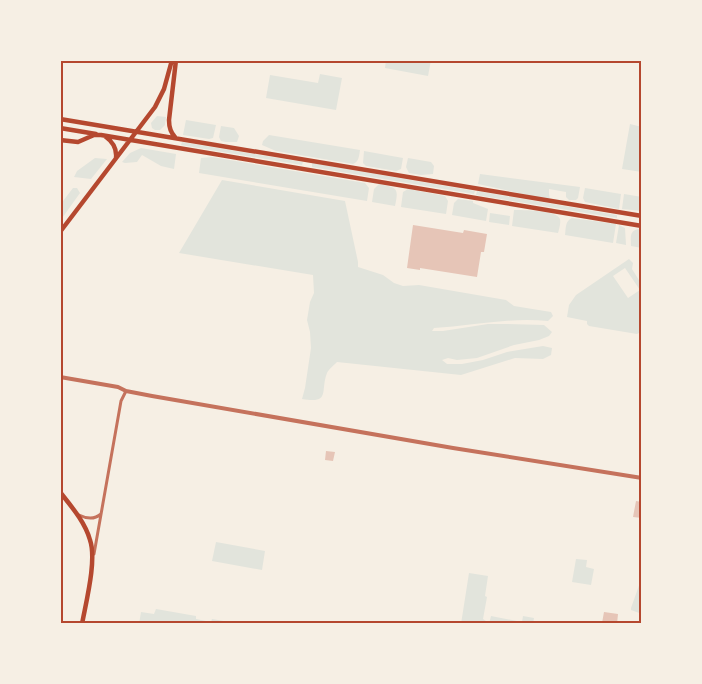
<svg xmlns="http://www.w3.org/2000/svg" width="702" height="684" font-family="'IBM Plex Sans',sans-serif">
  <rect width="100%" height="100%" fill="#f6efe4"/>
  <path fill="#e2e4dc" fill-rule="evenodd" d="M386 60H431L428 76 385 68Z
    M320 74 342 78 336 110 266 98 270 75 318 83Z
    M157 116 166 117 165 125 160 130H155L152 128 151 123Z
    M186 120 216 125 213 138 209 139 183 135Z
    M630 124 642 127V172L622 169Z
    M221 126 234 128 239 136 237 142H226L221 141 219 137Z
    M269 135 360 150C359 156 359 162 353 164L276 151 262 145 263 141Z
    M182 142 303 162 302 165 181 145Z
    M141 148 176 154 174 169 161 166 142 155 137 162 125 163 122 162 130 153Z
    M364 151 403 158 401 169 396 171 366 166 363 163Z
    M212 157 365 183 369 188 367 201 199 173 201 158Z
    M95 158 107 159 91 179 74 177 77 171Z
    M408 158 431 162 434 166 433 174 421 175 409 173 406 167Z
    M312 163 475 191 474 194 312 167Z
    M480 174 580 187 578 198 576 200H569L566 197V192L549 189V194L550 200 478 184Z
    M222 180 345 201 358 262V267L383 275 394 283 403 286 419 285 506 300 514 306 551 312 553 316 548 321C509 317 472 326 434 328L432 331H443L488 324H508L544 325 552 332 549 336 539 340 514 345 477 358 457 360 448 358 442 360 447 364H462L483 360 507 352 543 346 552 348 551 355 543 359 515 358 461 375 337 362C334 365 329 369 327 373 320 391 331 404 302 399L305 388 311 348 310 332 307 320 310 302 314 293 313 275 179 253Z
    M379 184C397 188 399 187 395 206L372 202 374 189Z
    M73 188H77L80 193 60 221V205Z
    M585 188 621 194 619 209 585 202 583 198Z
    M408 189 445 196 448 201 446 214 401 207 403 192Z
    M477 191 617 215V218L476 195Z
    M624 194 642 197V211L622 209Z
    M458 199 473 201V203L488 209 486 221 452 215 454 203Z
    M514 210C522 210 557 210 560 219 561 223 559 229 558 233L512 226Z
    M490 213 510 216 509 225 489 222Z
    M572 218 616 224 613 243 565 235C566 228 565 221 572 218Z
    M619 225 625 228 626 245 616 243Z
    M638 229H642V248L631 246C631 238 629 231 638 229Z
    M629 259 633 263 632 269 642 285 641 332 637 334 589 326 587 324V321L567 317 569 305 576 295ZM625 268 640 290 628 298 613 276Z
    M216 542 265 551 262 570 212 561Z
    M576 559 587 560 586 567 594 569 591 585 572 582Z
    M469 573 488 576 485 596 487 597 483 619 486 621 485 624H461Z
    M642 577V614L631 610V608Z
    M156 609 196 616V619L211 622 212 619 241 624H167L154 622 153 624H139L141 612 154 614Z
    M491 616 522 622 523 616 534 618 533 624H489Z"/>
  <path fill="#e6c5b7" d="M413 225 463 233 464 230 487 234 484 252H481L477 277 420 268V270L407 268Z
    M326 451 335 452 333 461 325 460Z
    M636 501 642 502V518L633 517Z
    M604 612 618 614 617 624H605L602 623Z"/>
  <g fill="none" stroke-linecap="round" stroke-linejoin="round">
    <path stroke="#c5725c" stroke-width="3" d="M79 515C87 519 94 520 101 514
      M94 554 121 401 126 391"/>
    <path stroke="#c5725c" stroke-width="4" d="M60 377 118 387 126 391 152 396 453 448 642 478"/>
    <path stroke="#b5482f" stroke-width="4.5" d="M60 119 642 216
      M60 128 96 134
      M106 137C113 142 117 149 116 158
      M175 137C170 132 169 127 169 120L176 60
      M60 140 78 142 94 135H101L642 226
      M60 232 155 107 164 89 172 60
      M60 492C71 506 85 522 90 540 97 560 86 602 82 624"/>
  </g>
  <rect width="702" height="684" fill="none" stroke="#f6efe4" stroke-width="123"/>
  <rect x="62" y="62" width="578" height="560" fill="none" stroke="#b5482f" stroke-width="2"/>
</svg>
